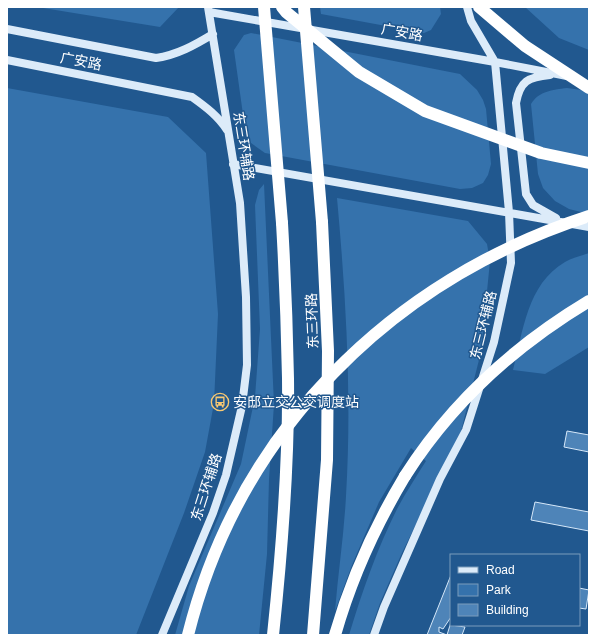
<svg xmlns="http://www.w3.org/2000/svg" width="596" height="642" font-family="Helvetica,'Noto Sans SC',sans-serif">
  <rect width="100%" height="100%" fill="#21588f"/>
  <path fill="#3572ac" d="M37 7H179L160 27Z
    M320 7H440L441 14 431 30 424 33 321 14Z
    M525 7H589V50L559 38Z
    M251 33 460 74 477 90 483 100 486 109 491 164 488 175 483 183 472 188 460 189 265 153 251 143 246 136 234 50 244 35Z
    M7 88 168 117 206 153 218 314 214 403 205 452 184 513 136 635H7Z
    M567 88 589 91V214L569 209 555 201 543 188 538 174 531 104C539 91 552 90 567 88Z
    M264 184 274 404 269 479 267 554 259 635H175L189 586 241 464 255 397 260 329 255 205 259 190Z
    M337 198 468 221 487 244 490 261 481 352 461 431 401 555 380 603 369 635H349C362 592 377 549 397 509 406 492 416 477 426 461L411 448 379 502 352 565 335 611C338 573 344 535 346 496 352 397 346 297 337 198Z
    M589 253V347L545 374 513 370C523 332 527 284 565 262 572 258 581 256 589 253Z"/>
  <path fill="#4e84b8" stroke="#d6e8f9" d="M567 431 589 435V452L564 447Z
    M535 502 589 512V531L531 520Z
    M451 575V617L443 629 439 627V632L447 635 451 622V625L465 627 462 635H427Z
    M579 588 589 590 586 609 579 608Z"/>
  <g fill="none" stroke-linecap="round" stroke-linejoin="round">
    <path stroke="#dcebf9" stroke-width="8" d="M209 12 495 62 567 76
      M7 29 156 58C177 55 195 45 213 34
      M7 60 192 97C206 107 218 116 227 130
      M550 75C528 77 520 81 516 103L526 194 533 205 556 218
      M233 164 589 227
      M162 635 213 513 226 475 242 406 247 365 246 297 240 203 208 7
      M374 635 384 607 440 479 466 430 494 342 511 263 509 212 495 62 471 21 467 7"/>
    <path stroke="#fff" stroke-width="12" d="M273 635C282 550 289 464 288 378 287 326 285 275 282 223
      M313 635 327 460 328 351 322 222
      M335 635C351 579 375 526 405 476"/>
    <path stroke="#fff" stroke-width="12" d="M264 7 282 223
      M282 7 286 12 359 72 425 111 541 153 589 163
      M304 7 322 222
      M479 7 525 46 589 88
      M405 476C452 402 514 346 589 301
      M188 635C239 431 391 280 589 216"/>
  </g>
  <defs>
    <symbol id="bus-ring" viewBox="-11 -11 22 22"><circle r="9.5" fill="#21588f" stroke="#f9c972" stroke-width="1.5"/><path d="M-5-6H5V4H4V6H2V4H-2V6H-4V4H-5ZM-3.5-4V0h7V-4ZM-3.5 1.2v1.5H-2V1.2ZM2 1.2v1.5H3.5V1.2Z" fill="#f9c972"/></symbol>
  </defs>
  <g fill-rule="evenodd">
    <use href="#bus-ring" x="210" y="392" width="20" height="20"/>
  </g>
  <g text-anchor="middle" dominant-baseline="central" stroke-width="3" stroke-linejoin="round" paint-order="stroke">
    <g font-size="14" fill="#fff" stroke="#21588f">
      <text transform="translate(402 32) rotate(10)">广安路</text>
      <text transform="translate(81 61) rotate(11)">广安路</text>
      <text transform="translate(244 146) rotate(81)">东三环辅路</text>
      <text transform="translate(312 321) rotate(-92)">东三环路</text>
      <text transform="translate(483 325) rotate(-76)">东三环辅路</text>
      <text transform="translate(206 487) rotate(-72)">东三环辅路</text>
    </g>
    <g font-size="14" fill="#fff" stroke="#21588f" text-anchor="start">
      <text x="233" y="402">安邸立交公交调度站</text>
    </g>
  </g>
  <rect width="596" height="642" fill="none" stroke="#ffffff" stroke-width="16"/>
  <rect x="450" y="554" width="130" height="72" fill="#21588f" stroke="#7a9bbc"/>
  <rect x="458" y="567" width="20" height="6" fill="#dcebf9" stroke="#7a9bbc"/>
  <text x="486" y="574" font-size="12" fill="#ffffff">Road</text>
  <rect x="458" y="584" width="20" height="12" fill="#3572ac" stroke="#7a9bbc"/>
  <text x="486" y="594" font-size="12" fill="#ffffff">Park</text>
  <rect x="458" y="604" width="20" height="12" fill="#4e84b8" stroke="#7a9bbc"/>
  <text x="486" y="614" font-size="12" fill="#ffffff">Building</text>
</svg>
